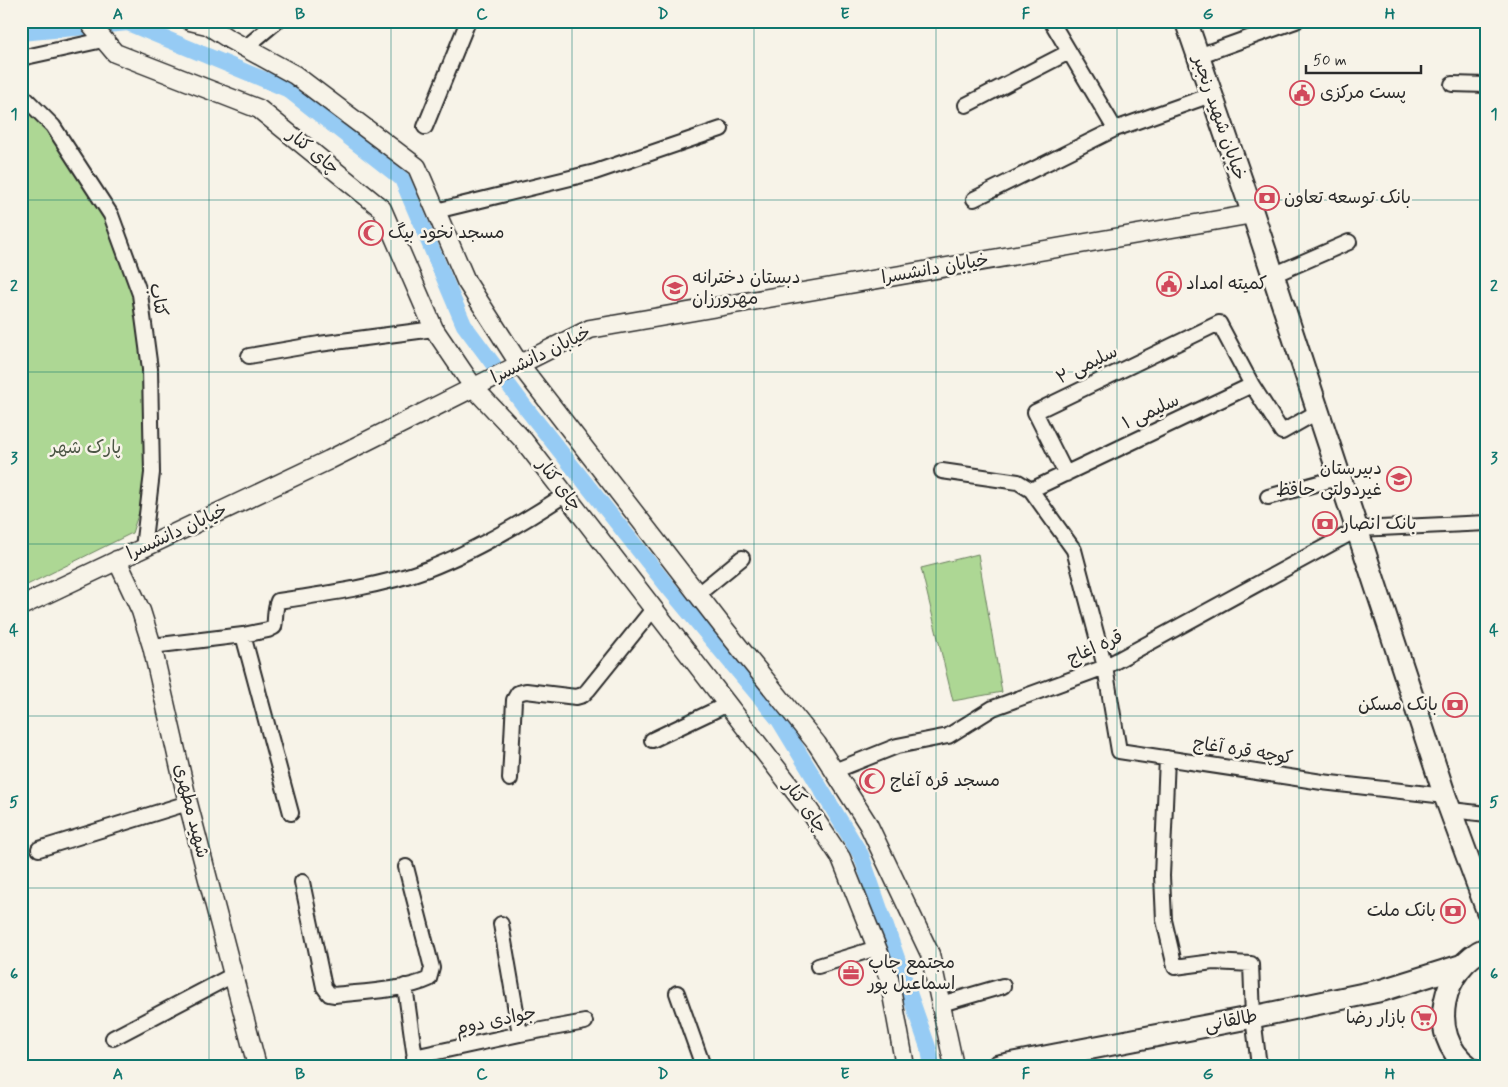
<svg xmlns="http://www.w3.org/2000/svg" width="1508" height="1087" font-family="Mynerve,'Playpen Sans Arabic',sans-serif">
  <rect width="100%" height="100%" fill="#f7f3e8"/>
  <filter id="ink" filterUnits="userSpaceOnUse"><feTurbulence type="fractalNoise" baseFrequency=".02" numOctaves="2"/><feDisplacementMap in="SourceGraphic" scale="10" xChannelSelector="R" yChannelSelector="G"/><feConvolveMatrix kernelMatrix="1 2 1 2 8 2 1 2 1" color-interpolation-filters="sRGB"/></filter>
  <g filter="url(#ink)">
    <path fill="#add794" stroke="#6c8160" d="M21 101 43 120 106 219 136 299 150 369 152 473 132 533 21 588Z
      M978 554 1002 692 953 701 921 568Z"/>
    <g fill="none" stroke-linecap="round" stroke-linejoin="round">
      <path stroke="#96cbf4" stroke-width="16" d="M21 33 128 23 287 89 402 179 464 325 525 407 668 587 779 720 861 855 929 1050 932 1066"/>
      <defs>
        <path id="minor" d="M1051 21 1115 129 1211 95
          M245 48 277 21
          M1198 56 1296 21
          M21 58 103 40
          M1452 84 1487 85
          M21 94 53 126 111 215 140 294 150 369 152 473 143 548
          M966 105 1069 52
          M425 127 468 21
          M974 199 1115 129
          M436 211 595 172 721 129
          M1273 275 1349 242
          M249 356 319 344 434 329
          M942 471 1018 482 1031 490 1074 550 1105 667 1119 751 1322 782 1445 796
          M1066 474 1035 412 1219 323 1252 385 1282 432 1319 411
          M1031 490 1252 385
          M1268 497 1341 477
          M698 594 742 558
          M243 635 291 813
          M152 646 243 635 268 630 274 627C276 618 274 610 278 601 326 594 382 586 428 569 477 550 522 523 566 494
          M652 740 728 704
          M1167 758 1162 876 1164 920 1175 967 1213 962 1251 964 1253 1017 1259 1066
          M834 771 897 746 948 736 993 708 1105 667 1358 529 1487 523
          M510 779 514 700 518 693 526 691 576 697 583 695 588 690 654 608
          M1451 810 1487 814
          M39 849 188 803
          M302 882 324 987 329 994 335 995C362 992 406 990 429 979L432 968 406 867
          M501 924 520 1034
          M818 966 877 948
          M405 986 416 1065
          M677 993 703 1066
          M941 1004 1003 986
          M113 1038 233 975
          M414 1057 520 1034 585 1022"/>
        <path id="tertiary" d="M88 21 115 53 259 109 382 209 434 329 474 388 524 441 809 810 841 858 889 978 905 1066
          M190 21 207 25 229 39 295 75 417 167 466 281 520 365 723 627 817 744 868 824 930 954 954 1066
          M117 560 141 611 152 646 188 803 257 1066
          M21 606 329 460 590 329 1253 214"/>
        <path id="primary" d="M1186 21 1253 214 1445 796 1487 910
          M998 1066 1253 1017 1383 990 1460 966
          M1468 1066C1426 1035 1442 966 1487 948"/>
      </defs>
      <use href="#minor" stroke="#2b2b2b" stroke-width="18"/>
      <use href="#tertiary" stroke="#2b2b2b" stroke-width="21"/>
      <use href="#primary" stroke="#2b2b2b" stroke-width="25"/>
      <use href="#minor" stroke="#f7f3e8" stroke-width="14"/>
      <use href="#tertiary" stroke="#f7f3e8" stroke-width="18"/>
      <use href="#primary" stroke="#f7f3e8" stroke-width="21"/>
    </g>
  </g>
  <path fill="none" stroke="#0f766e" stroke-width="1" stroke-opacity="0.55" d="M209 21V1066M391 21V1066M572 21V1066M754 21V1066M936 21V1066M1117 21V1066M1299 21V1066M21 200H1487M21 372H1487M21 544H1487M21 716H1487M21 888H1487"/>
  <defs>
    <symbol id="civic-ring" viewBox="-11 -11 22 22"><circle r="9.5" fill="#f7f3e8" stroke="#d1495b" stroke-width="1.5"/><path d="M-.6-6.5H3V-4.5H.6V-3L4-1V1h2V6H-6V1h2V-1L-.6-3ZM-1.2 2.5V6h2.4V2.5Z" fill="#d1495b"/></symbol>
    <symbol id="bank-ring" viewBox="-11 -11 22 22"><circle r="9.5" fill="#f7f3e8" stroke="#d1495b" stroke-width="1.5"/><path d="M-6-4H6V4H-6ZM0-2.3a2.3 2.3 0 1 0 0 4.6a2.3 2.3 0 1 0 0-4.6Z" fill="#d1495b"/></symbol>
    <symbol id="mosque-ring" viewBox="-11 -11 22 22"><circle r="9.5" fill="#f7f3e8" stroke="#d1495b" stroke-width="1.5"/><path d="M3.5-4.9A6 6 0 1 0 3.5 4.9A5 5 0 1 1 3.5-4.9Z" fill="#d1495b"/></symbol>
    <symbol id="school-ring" viewBox="-11 -11 22 22"><circle r="9.5" fill="#f7f3e8" stroke="#d1495b" stroke-width="1.5"/><path d="M0-5L7-2L0 1L-7-2ZM-4 1L0 2.5L4 1V4Q0 6-4 4Z" fill="#d1495b"/></symbol>
    <symbol id="office-ring" viewBox="-11 -11 22 22"><circle r="9.5" fill="#f7f3e8" stroke="#d1495b" stroke-width="1.5"/><path d="M-6-3h4V-5.5h4V-3h4V5H-6ZM-1-4.5V-3h2v-1.5ZM-6 0V1H6V0Z" fill="#d1495b"/></symbol>
    <symbol id="supermarket-ring" viewBox="-11 -11 22 22"><circle r="9.5" fill="#f7f3e8" stroke="#d1495b" stroke-width="1.5"/><path d="M-6-5.5h2.5l.6 2H6L4.5 2H-2.5L-4.4-4H-6ZM-1.5 3.2a1.3 1.3 0 1 0 .1 0ZM3 3.2a1.3 1.3 0 1 0 .1 0Z" fill="#d1495b"/></symbol>
  </defs>
  <g fill-rule="evenodd">
    <use href="#civic-ring" x="1288" y="79" width="28" height="28"/>
    <use href="#bank-ring" x="1253" y="184" width="28" height="28"/>
    <use href="#mosque-ring" x="357" y="219" width="28" height="28"/>
    <use href="#civic-ring" x="1155" y="270" width="28" height="28"/>
    <use href="#school-ring" x="661" y="274" width="28" height="28"/>
    <use href="#school-ring" x="1385" y="465" width="28" height="28"/>
    <use href="#bank-ring" x="1311" y="510" width="28" height="28"/>
    <use href="#bank-ring" x="1441" y="691" width="28" height="28"/>
    <use href="#mosque-ring" x="858" y="767" width="28" height="28"/>
    <use href="#bank-ring" x="1439" y="897" width="28" height="28"/>
    <use href="#office-ring" x="837" y="959" width="28" height="28"/>
    <use href="#supermarket-ring" x="1410" y="1004" width="28" height="28"/>
  </g>
  <g text-anchor="middle" dominant-baseline="central" stroke-width="5" stroke-linejoin="round" paint-order="stroke">
    <g font-size="18" fill="#2b2b2b" stroke="#f7f3e8" text-anchor="start">
      <text x="1320" y="93">پست مرکزی</text>
      <text x="1284" y="198">بانک توسعه تعاون</text>
      <text x="388" y="233">مسجد نخود‌ بیگ</text>
      <text x="692" y="278">دبستان دخترانه<tspan x="692" dy="21">مهرورزان</tspan></text>
      <text x="1186" y="284">کمیته امداد</text>
      <text x="1382" y="469" text-anchor="end">دبیرستان<tspan x="1382" dy="21">غیردولتی حافظ</tspan></text>
      <text x="1342" y="524">بانک انصار</text>
      <text x="1438" y="705" text-anchor="end">بانک مسکن</text>
      <text x="890" y="781">مسجد قره آغاج</text>
      <text x="1436" y="911" text-anchor="end">بانک ملت</text>
      <text x="868" y="963">مجتمع چاپ<tspan x="868" dy="21">اسماعیل پور</tspan></text>
      <text x="1406" y="1018" text-anchor="end">بازار رضا</text>
    </g>
    <g font-size="18" fill="#2b2b2b" stroke="#f7f3e8">
      <text transform="translate(1219 118) rotate(71)">خیابان شهید رنجبر</text>
      <text transform="translate(313 152) rotate(39)">چای کنار</text>
      <text transform="translate(935 269) rotate(-10)">خیابان دانشسرا</text>
      <text transform="translate(158 300) rotate(79)">کتاب</text>
      <text transform="translate(541 355) rotate(-26)">خیابان دانشسرا</text>
      <text transform="translate(1087 365) rotate(-26)">سلیمی ۲</text>
      <text transform="translate(1151 412) rotate(-25)">سلیمی ۱</text>
      <text transform="translate(559 485) rotate(52)">چای کنار</text>
      <text transform="translate(177 532) rotate(-25)">خیابان دانشسرا</text>
      <text transform="translate(1095 648) rotate(-24)">قره اغاج</text>
      <text transform="translate(1243 751) rotate(9)">کوچه قره آغاج</text>
      <text transform="translate(805 807) rotate(54)">چای کنار</text>
      <text transform="translate(191 811) rotate(76)">شهید مطهری</text>
      <text transform="translate(496 1021) rotate(-12)">جوادی دوم</text>
      <text transform="translate(1231 1021) rotate(-11)">طالقانی</text>
    </g>
    <g font-size="18" fill="#4c5645" stroke="#f7f3e8">
      <text x="86" y="448">پارک شهر</text>
    </g>
  </g>
  <rect width="1508" height="1087" fill="none" stroke="#f7f3e8" stroke-width="55"/>
  <path d="M1306 65v8h115v-8" fill="none" stroke="#2b2b2b" stroke-width="2.5"/>
  <text x="1313" y="65" font-size="15" fill="#2b2b2b" stroke="#f7f3e8" stroke-width="4" paint-order="stroke">50 m</text>
  <rect x="28" y="28" width="1452" height="1032" fill="none" stroke="#0f766e" stroke-width="2"/>
  <g font-size="16" text-anchor="middle" font-weight="bold" fill="#0f766e">
    <text x="118" y="19">A</text>
    <text x="300" y="19">B</text>
    <text x="482" y="19">C</text>
    <text x="663" y="19">D</text>
    <text x="845" y="19">E</text>
    <text x="1026" y="19">F</text>
    <text x="1208" y="19">G</text>
    <text x="1390" y="19">H</text>
    <text x="14" y="119">1</text>
    <text x="1494" y="119">1</text>
    <text x="14" y="291">2</text>
    <text x="1494" y="291">2</text>
    <text x="14" y="463">3</text>
    <text x="1494" y="463">3</text>
    <text x="14" y="635">4</text>
    <text x="1494" y="635">4</text>
    <text x="14" y="807">5</text>
    <text x="1494" y="807">5</text>
    <text x="14" y="979">6</text>
    <text x="1494" y="979">6</text>
    <text x="118" y="1079">A</text>
    <text x="300" y="1079">B</text>
    <text x="482" y="1079">C</text>
    <text x="663" y="1079">D</text>
    <text x="845" y="1079">E</text>
    <text x="1026" y="1079">F</text>
    <text x="1208" y="1079">G</text>
    <text x="1390" y="1079">H</text>
  </g>
</svg>
